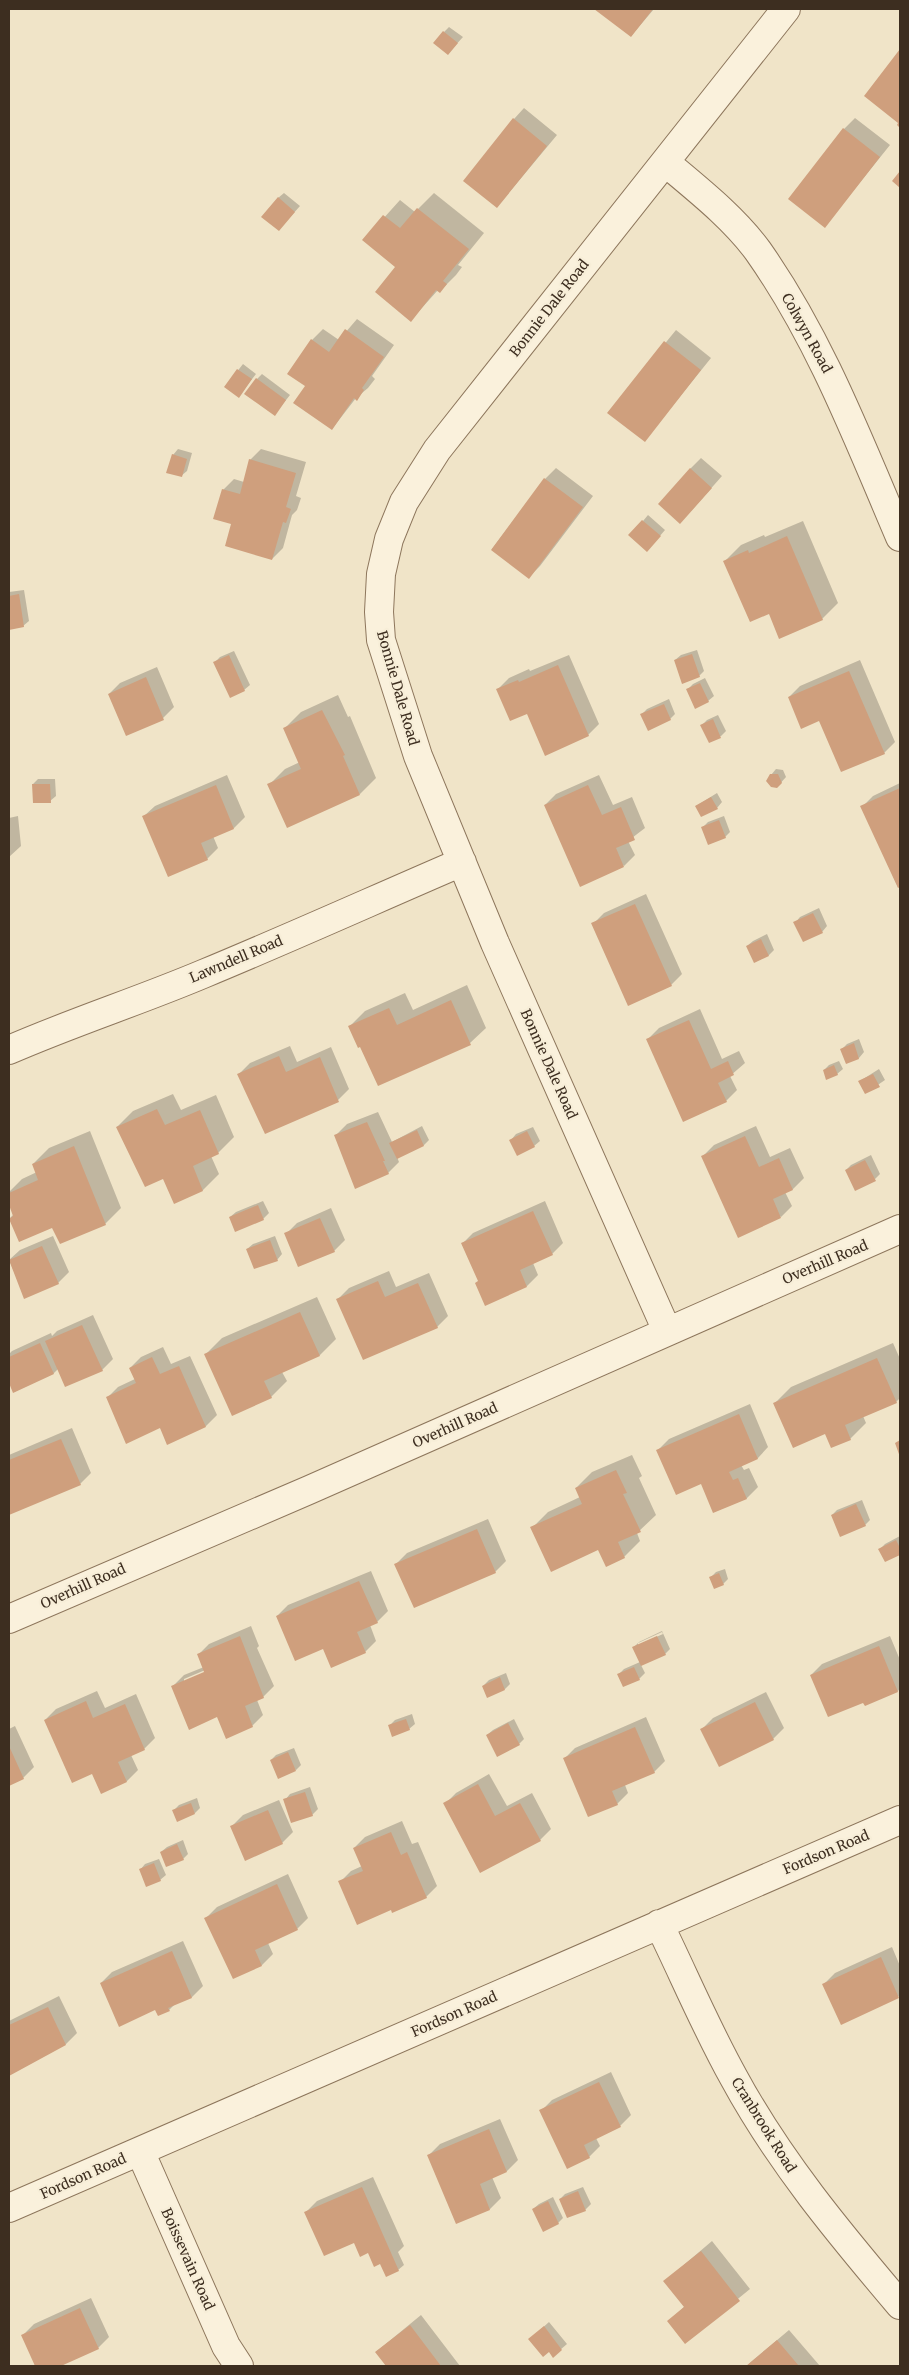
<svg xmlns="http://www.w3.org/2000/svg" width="909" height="2375" font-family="Merriweather,serif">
  <rect width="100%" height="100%" fill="#f0e4c8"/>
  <path fill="#0003" fill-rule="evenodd" d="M596 9H654L631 36Z
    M449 27 463 37 453 48 444 32Z
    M900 51V124L866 96Z
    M524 108 557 135 497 207 514 119Z
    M855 118 890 145 825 226 844 129Z
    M284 193 300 206 284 224 278 198Z
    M434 193 484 233 458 265 462 267 456 275 440 291 438 290 411 320 397 267 364 240 400 200 415 212Z
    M357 319 394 345 372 376 375 379 368 388 356 398 332 429 312 340 323 329 339 340Z
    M676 330 711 358 645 440 609 412Z
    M243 364 256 374 239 396 225 387Z
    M262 374 290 395 275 414 257 379Z
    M178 449 192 453 187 471 181 476 173 455Z
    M261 449 306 462 296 496 301 498 297 510 292 515 283 548 272 559 233 523 223 490 234 479 244 482 250 460Z
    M701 458 722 476 691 511 690 469Z
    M556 468 593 496 540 566 529 577 492 549 545 479Z
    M648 515 665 530 652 545 643 521Z
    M803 521 838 603 822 619 769 613 725 561 741 545 764 535 765 537Z
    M24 590 29 621 23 626 9 628V592Z
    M697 650 704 671 699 676 675 660 681 655Z
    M234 651 250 685 244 690 215 662 220 657Z
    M569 655 599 724 588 735 528 712 498 689 509 678 529 669 530 671Z
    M860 660 895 742 884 753 820 720 789 697 800 686Z
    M157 667 174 707 163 718 109 694 120 683Z
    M705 678 714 696 708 701 688 689 693 684Z
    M338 695 348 717 350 716 376 778 360 794 269 785 285 769 300 762 285 728 301 712Z
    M669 699 675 714 670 719 642 714 647 709Z
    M718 715 726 731 721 736 709 741 702 725 707 720Z
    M776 769 783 770 786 777 777 787 771 775Z
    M227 775 245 817 234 828 213 836 218 848 207 859 144 816 155 806Z
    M599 775 613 805 632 797 645 828 628 841 635 855 624 866 545 805 556 794Z
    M38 779H55L56 796 50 801 33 784Z
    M900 783V886L898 887 862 807 873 796Z
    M717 793 722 802 717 808 696 806Z
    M18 816 21 846 9 857V818Z
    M724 816 730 832 725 837 703 827 708 822Z
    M646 894 682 974 671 985 593 924 604 913Z
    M819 908 827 926 822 932 795 923 800 917Z
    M767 934 774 950 769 955 755 962 747 946 753 941Z
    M467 985 486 1028 470 1043 361 1045 349 1027 365 1011 405 993 413 1010Z
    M700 1009 722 1059 739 1051 745 1063 730 1076 737 1090 726 1101 648 1039 659 1028Z
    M859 1039 864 1052 859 1058 847 1062 842 1049 847 1044Z
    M290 1046 297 1062 331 1047 349 1089 338 1100 266 1132 239 1074 250 1063Z
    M839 1061 843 1069 837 1074 824 1070 829 1065Z
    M879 1069 885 1080 866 1093 860 1081Z
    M173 1094 181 1110 216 1095 234 1137 218 1153 211 1156 219 1174 203 1190 175 1202 164 1177 117 1127 133 1111Z
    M378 1112 392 1142 422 1126 429 1140 424 1145 397 1157 399 1162 388 1173 336 1135 347 1124Z
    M756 1126 770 1157 790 1148 804 1178 793 1189 785 1192 792 1206 781 1217 703 1156 714 1145Z
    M533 1127 540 1141 534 1146 511 1140 516 1134Z
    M90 1131 121 1208 105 1224 53 1226 19 1240 10 1218 14 1214 9 1202V1192L22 1179 37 1172 33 1164 49 1148Z
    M871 1155 880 1174 875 1179 846 1170 851 1165Z
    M263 1201 269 1213 263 1219 230 1217 236 1212Z
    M545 1201 563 1243 552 1254 533 1263 538 1275 527 1286 479 1280 462 1244 473 1233Z
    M331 1208 345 1240 334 1251 286 1234 297 1223Z
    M53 1236 69 1272 58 1283 25 1297 9 1260 20 1250Z
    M275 1236 282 1254 277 1260 247 1249 253 1244Z
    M389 1271 396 1287 429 1273 448 1316 437 1327 338 1299 349 1288Z
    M317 1297 336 1339 320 1355 282 1372 287 1381 271 1397 206 1354 222 1338Z
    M93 1315 113 1359 102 1370 58 1369 54 1373 14 1392 9 1380V1354L12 1351 51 1333 52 1336 57 1331Z
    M893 1343 900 1359V1398L896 1402 863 1416 866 1423 850 1439 826 1432 775 1403 791 1387Z
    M163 1347 171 1364 190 1356 217 1415 206 1426 168 1443 160 1427 107 1398 118 1387 135 1379 130 1368 141 1357Z
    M750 1404 768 1447 758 1458 741 1465 744 1470 749 1468 758 1487 747 1498 714 1512 702 1482 658 1450 669 1439Z
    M72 1428 91 1473 80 1484 9 1514V1455Z
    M632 1455 642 1476 639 1478 656 1515 637 1533 640 1541 624 1557 532 1528 548 1512 580 1497 576 1488 592 1472Z
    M862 1500 870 1520 865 1525 832 1515 837 1510Z
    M488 1519 506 1561 495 1572 396 1564 407 1553Z
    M900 1536V1554L885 1561 880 1549 885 1544Z
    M725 1569 728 1579 723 1584 711 1577 716 1572Z
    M371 1571 388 1611 377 1622 370 1625 376 1641 365 1652 324 1647 277 1616 288 1605Z
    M251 1626 259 1646 257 1648 274 1686 263 1697 257 1700 263 1715 252 1726 218 1716 173 1686 184 1675 204 1667 198 1655 209 1644ZM210 1668 211 1670 184 1682V1679Z
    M662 1631 670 1649 665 1654 641 1665 645 1673 639 1679 623 1685 618 1675 624 1669 640 1662 634 1647 639 1642ZM662 1632 663 1634 638 1645V1643Z
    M890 1636 900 1660V1688L898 1691 866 1704 811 1675 822 1664Z
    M506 1673 510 1684 505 1689 487 1696 483 1686 489 1680Z
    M97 1691 105 1708 136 1694 155 1738 144 1749 131 1755 138 1770 127 1781 102 1792 93 1772 45 1720 56 1709Z
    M766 1692 784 1728 773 1739 702 1729 713 1718Z
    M412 1714 415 1724 409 1729 389 1726 395 1720Z
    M646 1717 665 1761 654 1772 625 1785 628 1793 617 1804 564 1759 575 1748Z
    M514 1719 524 1739 519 1744 487 1735 493 1730Z
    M15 1726 34 1767 23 1778 9 1785V1729Z
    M294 1748 301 1765 296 1770 271 1760 276 1755Z
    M489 1774 507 1806 532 1793 551 1829 540 1840 445 1804 456 1793Z
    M310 1787 318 1809 312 1815 285 1800 290 1794Z
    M197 1798 200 1808 195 1813 174 1810 179 1805Z
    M279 1800 293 1832 282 1843 232 1826 243 1815Z
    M402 1821 412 1844 418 1842 437 1886 426 1897 392 1908 340 1882 351 1871 362 1866 354 1848 365 1837Z
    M183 1840 188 1854 183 1859 161 1852 167 1847Z
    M159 1859 166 1875 160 1880 140 1870 145 1864Z
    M288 1874 308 1918 297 1929 268 1943 273 1954 262 1965 233 1978 206 1918 217 1907Z
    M183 1941 203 1986 192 1997 176 2003 169 2010 156 2009 101 1983 112 1972Z
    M892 1947 900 1966V1995L898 1997 824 1984 835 1973Z
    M59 1996 77 2033 66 2044 9 2075V2021Z
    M611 2072 631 2115 620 2126 596 2138 600 2146 589 2157 541 2111 552 2100Z
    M500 2119 518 2160 507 2171 492 2177 501 2198 490 2209 457 2222 429 2155 440 2144Z
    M373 2177 404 2246 398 2252 404 2265 398 2270 306 2212 317 2201Z
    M583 2187 591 2204 585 2210 560 2199 565 2194Z
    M553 2197 563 2218 558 2223 533 2209 539 2204Z
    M712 2241 750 2289 685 2342 669 2321 685 2306 665 2281Z
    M91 2298 109 2337 98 2348 58 2366H37L23 2335 34 2324Z
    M421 2315 460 2366H387L376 2352Z
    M549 2322 567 2344 553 2356 549 2351 530 2339Z
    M789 2330 820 2366H747L751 2362Z"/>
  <path fill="#cf9f7d" d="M594 9H653L631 37Z
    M443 31 458 43 448 55 433 43Z
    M900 49V128L897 125 898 123 864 96Z
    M513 118 547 146 497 208 463 181Z
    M843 128 880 157 825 228 788 199Z
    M900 171V188L892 181Z
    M278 197 295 212 279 231 261 217Z
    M417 208 469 249 443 281 447 284 440 293 436 290 411 322 375 292 395 267 362 240 383 215 400 228Z
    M345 329 384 357 362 388 364 390 357 401 354 398 332 430 293 403 305 386 287 374 311 339 329 352Z
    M664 341 701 370 645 442 607 413Z
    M237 369 252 379 239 398 224 387Z
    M256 378 286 400 275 416 244 394Z
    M172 454 187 459 182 477 166 473Z
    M249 459 296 473 286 507 291 509 286 523 283 522 272 560 225 546 231 524 213 519 222 489 240 494Z
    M690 468 712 488 680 524 658 504Z
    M544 478 583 507 529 579 491 550Z
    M642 520 661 536 647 552 628 535Z
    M787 536 823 620 779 639 769 614 750 622 723 561 748 550 749 553Z
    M19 594 24 627 9 630V596Z
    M692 654 700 677 682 684 674 660Z
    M229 655 245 691 230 698 213 662Z
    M558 665 589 736 545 756 527 714 510 721 496 689 518 680 519 682Z
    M849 671 885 754 841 772 819 721 801 729 788 697Z
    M146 677 164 720 126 736 108 694Z
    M700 683 709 702 695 709 686 689Z
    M664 704 671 720 648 731 640 714Z
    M322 710 345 755 343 756 360 795 287 828 267 784 301 769 283 728Z
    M713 719 721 738 709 743 700 725Z
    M770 774H778L782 783 777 788 771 787 766 781Z
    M32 784H50L51 803H33Z
    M216 785 234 829 201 843 208 860 168 877 142 816Z
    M588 785 602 815 621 807 635 840 616 848 624 867 580 887 544 805Z
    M900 788V887L898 888 860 806Z
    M711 797 718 809 701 817 695 806Z
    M719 820 726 838 708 845 701 827Z
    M635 904 672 986 628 1006 591 923Z
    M813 913 823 933 803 942 793 922Z
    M761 939 769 956 754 963 746 946Z
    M451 1000 471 1045 378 1086 360 1047 358 1048 348 1026 389 1008 397 1025Z
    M689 1020 711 1069 728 1061 734 1075 718 1083 727 1102 683 1122 646 1039Z
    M854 1043 859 1059 846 1064 840 1049Z
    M279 1056 286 1072 320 1057 339 1102 265 1134 237 1074Z
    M834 1065 838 1075 826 1080 823 1070Z
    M873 1074 880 1087 865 1094 858 1081Z
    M157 1109 165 1125 200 1110 219 1154 193 1166 203 1191 174 1204 163 1179 145 1187 116 1127Z
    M367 1122 385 1161H383L389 1174 355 1189 334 1135Z
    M417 1130 424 1146 397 1159 389 1143Z
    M527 1131 535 1147 517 1156 509 1140Z
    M745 1136 759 1167 779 1158 793 1190 773 1199 781 1218 738 1238 701 1156Z
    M74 1146 106 1225 60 1244 52 1228 19 1242 9 1219 13 1216 9 1205V1193L38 1180 32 1164Z
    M865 1160 876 1181 855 1191 845 1170Z
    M258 1205 264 1220 235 1232 229 1217Z
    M533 1211 553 1255 520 1270 527 1287 485 1306 475 1283 478 1281 461 1243Z
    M320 1218 335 1252 298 1267 284 1233Z
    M270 1240 278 1261 254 1269 246 1249Z
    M42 1246 59 1284 24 1299 9 1260Z
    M378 1281 385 1297 418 1283 438 1328 363 1360 336 1299Z
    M300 1312 320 1356 264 1381 272 1398 232 1416 204 1354Z
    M82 1325 103 1371 65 1387 45 1341Z
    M40 1343 54 1374 13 1393 9 1383V1357Z
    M152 1357 160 1374 179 1366 206 1427 167 1445 160 1428 126 1444 106 1397 136 1383 129 1368Z
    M877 1358 897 1403 845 1425 851 1440 831 1448 825 1434 793 1448 773 1403Z
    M739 1414 758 1459 729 1472 733 1480 738 1478 747 1499 713 1513 701 1484 676 1495 656 1450Z
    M61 1439 81 1485 9 1515V1460Z
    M900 1440V1457L895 1443Z
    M616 1470 627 1493 623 1494 641 1532 618 1542 625 1558 606 1567 598 1550 551 1572 530 1527 582 1504 575 1488Z
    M856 1504 866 1526 840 1537 831 1515Z
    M477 1529 496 1573 414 1608 394 1564Z
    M896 1540 900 1548V1555L885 1562 878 1549Z
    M719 1573 724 1585 714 1589 709 1577Z
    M359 1581 378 1623 357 1632 366 1653 331 1668 323 1649 295 1661 276 1616Z
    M240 1636 264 1698 245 1706 253 1727 226 1739 217 1717 189 1730 171 1686 204 1672 197 1654Z
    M657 1636 666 1655 641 1666 632 1647Z
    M879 1646 898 1692 865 1706 863 1703 828 1717 810 1675Z
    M634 1667 640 1680 623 1687 617 1674Z
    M500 1677 505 1690 487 1698 482 1686Z
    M86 1701 93 1718 125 1704 145 1750 118 1762 127 1782 101 1794 92 1774 72 1783 44 1720Z
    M755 1702 774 1740 719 1767 700 1729Z
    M406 1719 410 1730 392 1737 388 1725Z
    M508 1723 520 1745 497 1757 486 1735Z
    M635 1727 655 1773 612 1791 618 1805 588 1817 563 1758Z
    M9 1746 24 1779 9 1786Z
    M288 1752 296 1771 278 1779 270 1760Z
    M478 1784 495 1816 520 1803 541 1841 480 1873 443 1803Z
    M305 1792 313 1816 291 1823 283 1799Z
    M191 1803 195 1814 177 1822 172 1810Z
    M268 1810 283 1844 245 1861 230 1826Z
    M391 1832 401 1855 407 1852 427 1898 392 1913 391 1910 357 1925 338 1881 363 1871 353 1848Z
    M177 1844 184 1860 166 1867 160 1852Z
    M154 1863 161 1881 146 1887 139 1869Z
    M277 1884 298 1930 255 1950 262 1966 233 1979 204 1918Z
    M172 1951 192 1998 168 2008 170 2011 158 2016 155 2010 119 2027 100 1983Z
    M881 1957 899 1998 841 2025 822 1984Z
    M48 2007 66 2045 9 2076V2025Z
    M599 2082 621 2127 584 2145 590 2158 567 2169 539 2110Z
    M489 2129 507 2172 480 2184 490 2210 456 2224 427 2155Z
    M362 2187 399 2271 386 2277 380 2264 374 2267 368 2253 360 2257 354 2243 324 2256 304 2212Z
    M578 2191 586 2211 567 2218 559 2199Z
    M548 2201 559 2224 543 2232 532 2209Z
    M701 2251 740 2301 685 2344 667 2321 684 2307 663 2281Z
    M80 2308 99 2349 61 2366H35L21 2335Z
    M410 2325 441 2366H386L375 2352Z
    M544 2326 562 2350 553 2358 549 2352 543 2357 528 2339Z
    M777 2340 799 2366H746Z"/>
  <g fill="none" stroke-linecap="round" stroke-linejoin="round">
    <defs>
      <path id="minor" d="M665 162C697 189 733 217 758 251 820 339 858 439 900 537
        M9 1050C73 1022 139 1001 203 974 290 938 376 899 462 862
        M667 1331 495 943 418 756 381 640 379 612 381 574 389 539 404 502 437 450 786 9
        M9 1619 309 1490 900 1229
        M659 1924C684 1975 706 2028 734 2078 779 2161 839 2233 900 2305
        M140 2151 226 2346 239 2366
        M9 2208 900 1820"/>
    </defs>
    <use href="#minor" stroke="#8d765c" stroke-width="30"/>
    <use href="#minor" stroke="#faf1dc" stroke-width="28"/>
  </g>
  <g text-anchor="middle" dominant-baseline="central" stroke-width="4.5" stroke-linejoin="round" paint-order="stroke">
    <g font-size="14" fill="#3d2e20" stroke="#f7eed8">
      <text transform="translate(549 308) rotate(-52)">Bonnie Dale Road</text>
      <text transform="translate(807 333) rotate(61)">Colwyn Road</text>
      <text transform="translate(398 688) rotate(74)">Bonnie Dale Road</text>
      <text transform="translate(236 959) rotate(-23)">Lawndell Road</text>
      <text transform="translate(549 1064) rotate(66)">Bonnie Dale Road</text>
      <text transform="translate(825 1262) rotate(-23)">Overhill Road</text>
      <text transform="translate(455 1425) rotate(-24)">Overhill Road</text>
      <text transform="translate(83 1586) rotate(-24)">Overhill Road</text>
      <text transform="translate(826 1852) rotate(-23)">Fordson Road</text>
      <text transform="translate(454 2014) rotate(-24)">Fordson Road</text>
      <text transform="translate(764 2125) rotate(58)">Cranbrook Road</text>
      <text transform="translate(83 2176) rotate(-24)">Fordson Road</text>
      <text transform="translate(188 2259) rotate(66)">Boissevain Road</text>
    </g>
  </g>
  <rect width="909" height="2375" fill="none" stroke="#3d2e20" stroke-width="20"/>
</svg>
